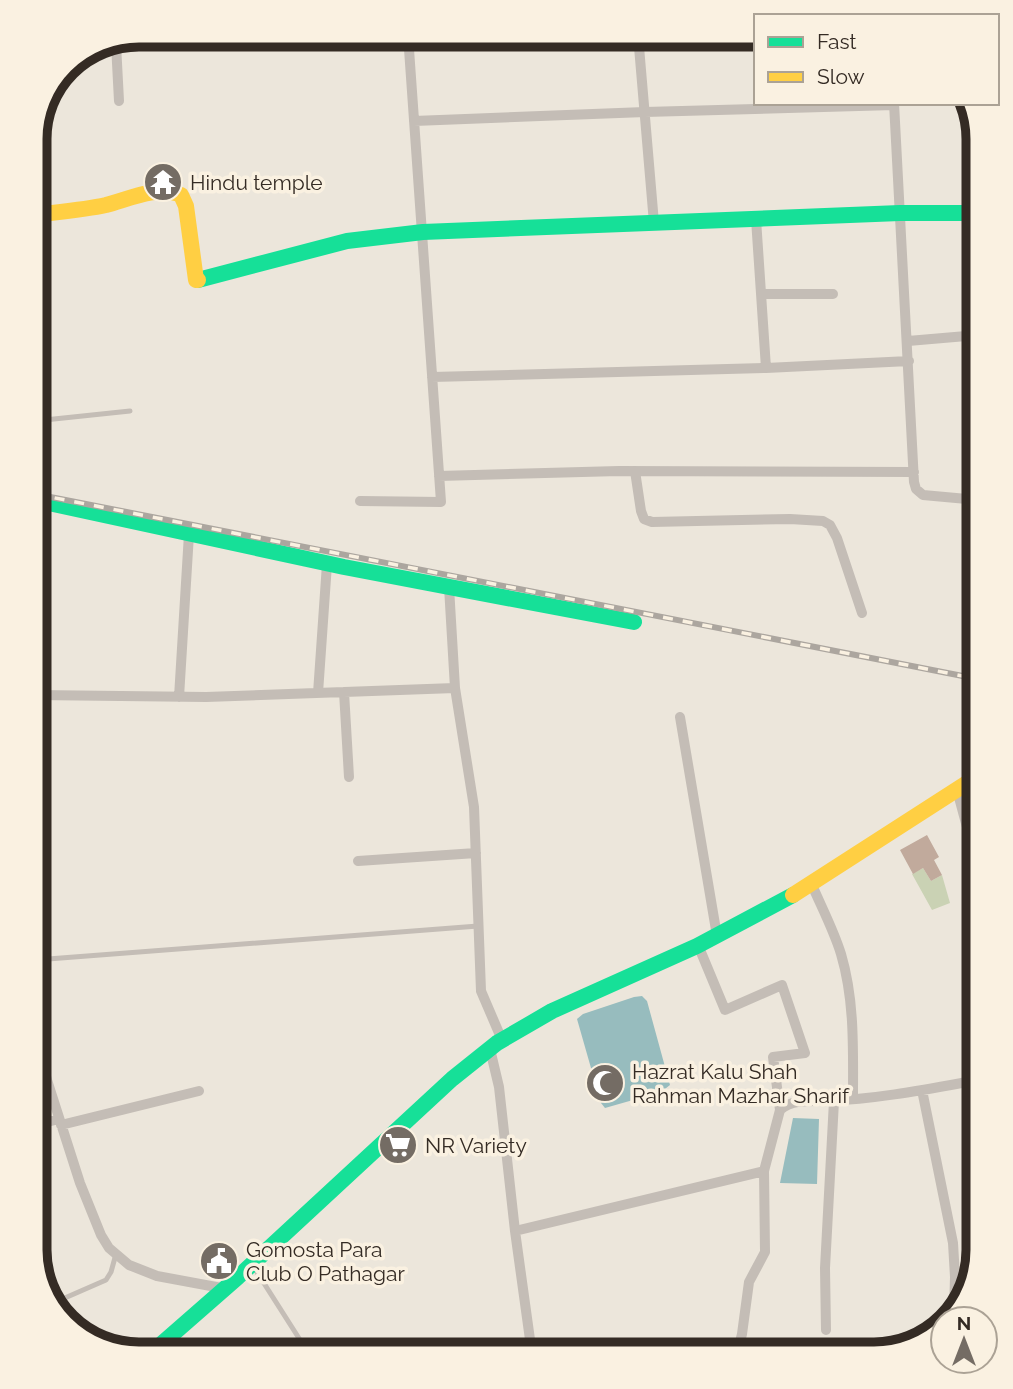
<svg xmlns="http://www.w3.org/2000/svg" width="1013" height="1389" font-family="Raleway,sans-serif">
  <rect width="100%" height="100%" fill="#ece6db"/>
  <path fill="#cad2b4" d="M923 868 931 881 942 875 950 903 932 910 912 874Z"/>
  <path fill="#97bcbe" d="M642 996 647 1001 670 1085 661 1092 605 1108 601 1103 577 1019 583 1014 634 997Z
    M793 1118 819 1119 817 1184 780 1183Z"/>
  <path fill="#c1aa9c" d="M927 835 939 857 934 860 942 875 931 881 923 868 913 874 900 850Z"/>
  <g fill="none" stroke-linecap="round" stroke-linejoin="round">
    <path stroke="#c4bdb6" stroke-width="5" d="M35 421 130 411
      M35 960 478 926
      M253 1266 309 1354
      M51 1304 106 1280 111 1272 116 1254"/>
    <path stroke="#c4bdb6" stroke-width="10" d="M638 35 654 223
      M116 44 119 101
      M894 103 914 482 916 489 923 495 978 500
      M414 121 645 112 894 105
      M756 219 766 368
      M761 294H833
      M908 341 978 335
      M432 377 766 368 909 361
      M635 471 641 511 644 519 652 522 790 519 823 521 830 525 837 538 862 613
      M439 476 619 471 914 472
      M360 501 441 502 408 35
      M449 587 455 688 474 807 481 991 502 1040
      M344 692 349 777
      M318 693 327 564
      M35 695 206 697 455 688
      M179 697 189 534
      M680 717 717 936
      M957 790 978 868
      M358 861 476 853
      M812 885C822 908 834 931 841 954 855 1001 853 1051 853 1099
      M698 945 725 1010 782 985 805 1053 773 1057 780 1110
      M35 1034 47 1080 80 1183 101 1235 109 1248 129 1265 157 1276 227 1289
      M490 1049 499 1087 515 1231 532 1354
      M922 1090 953 1243 955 1277 954 1312
      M35 1125 59 1119
      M61 1125 199 1091
      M515 1231 764 1171
      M826 1330 825 1268 834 1101
      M737 1354 742 1334 749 1282 765 1252 764 1171 780 1110C792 1099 811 1101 827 1101 878 1099 928 1089 978 1080"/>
    <path stroke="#16e098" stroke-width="16" d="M198 280 347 241 423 232 900 213H978
      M35 500 344 567 634 622
      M150 1354 238 1277 452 1079 497 1043 552 1011 697 946 793 895"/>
    <path stroke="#ffcf43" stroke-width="16" d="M35 215C58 212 83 210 106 205 129 199 158 185 181 195L186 206 196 280H198
      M793 895 978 776"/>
    <defs>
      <path id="rail" d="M35 494 978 679"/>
    </defs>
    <use href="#rail" stroke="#aca69f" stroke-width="6"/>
    <use href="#rail" stroke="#faf1e1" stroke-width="3.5" stroke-dasharray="10" stroke-linecap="butt"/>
  </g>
  <defs>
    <symbol id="temple-disc" viewBox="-11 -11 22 22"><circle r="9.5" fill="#746c64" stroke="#faf1e1"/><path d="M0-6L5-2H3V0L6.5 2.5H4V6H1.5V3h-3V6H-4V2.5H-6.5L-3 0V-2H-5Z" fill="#fff"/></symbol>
    <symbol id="mosque-disc" viewBox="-11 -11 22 22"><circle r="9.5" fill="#746c64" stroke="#faf1e1"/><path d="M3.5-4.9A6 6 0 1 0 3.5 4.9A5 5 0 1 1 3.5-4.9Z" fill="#fff"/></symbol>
    <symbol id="supermarket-disc" viewBox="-11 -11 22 22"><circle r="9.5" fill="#746c64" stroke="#faf1e1"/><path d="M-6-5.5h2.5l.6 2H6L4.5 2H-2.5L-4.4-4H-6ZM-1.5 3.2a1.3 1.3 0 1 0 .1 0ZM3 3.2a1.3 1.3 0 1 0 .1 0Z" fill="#fff"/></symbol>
    <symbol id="civic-disc" viewBox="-11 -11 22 22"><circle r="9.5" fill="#746c64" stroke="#faf1e1"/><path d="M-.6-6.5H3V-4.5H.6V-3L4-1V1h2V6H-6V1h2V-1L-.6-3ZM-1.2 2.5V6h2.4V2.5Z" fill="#fff"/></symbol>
  </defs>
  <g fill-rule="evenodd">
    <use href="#temple-disc" x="141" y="160" width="44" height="44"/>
    <use href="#mosque-disc" x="583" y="1061" width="44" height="44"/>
    <use href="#supermarket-disc" x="376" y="1123" width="44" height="44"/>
    <use href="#civic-disc" x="197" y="1239" width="44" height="44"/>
  </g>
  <g text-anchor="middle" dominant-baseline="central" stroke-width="7" stroke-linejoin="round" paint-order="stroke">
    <g font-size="21" fill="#342b24" stroke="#faf1e1" text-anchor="start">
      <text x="190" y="182">Hindu temple</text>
      <text x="632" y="1071">Hazrat Kalu Shah<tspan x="632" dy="24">Rahman Mazhar Sharif</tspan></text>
      <text x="425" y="1145">NR Variety</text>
      <text x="246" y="1249">Gomosta Para<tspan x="246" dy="24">Club O Pathagar</tspan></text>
    </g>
  </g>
  <path d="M0 0H1013V1389H0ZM139 47H874A92 92 0 0 1 966 139V1250A92 92 0 0 1 874 1342H139A92 92 0 0 1 47 1250V139A92 92 0 0 1 139 47Z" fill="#faf1e1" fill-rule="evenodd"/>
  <path fill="none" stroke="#342b24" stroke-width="9" d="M139 47H874A92 92 0 0 1 966 139V1250A92 92 0 0 1 874 1342H139A92 92 0 0 1 47 1250V139A92 92 0 0 1 139 47Z"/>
  <rect x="754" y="14" width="245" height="91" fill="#faf1e1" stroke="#aba295" stroke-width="2"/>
  <rect x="768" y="37" width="35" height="10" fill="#16e098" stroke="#aba295" stroke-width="2"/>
  <text x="817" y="49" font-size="21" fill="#342b24">Fast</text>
  <rect x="768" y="72" width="35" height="10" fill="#ffcf43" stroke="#aba295" stroke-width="2"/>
  <text x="817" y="84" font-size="21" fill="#342b24">Slow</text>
  <g transform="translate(964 1340)"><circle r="33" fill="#faf1e1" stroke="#aba295" stroke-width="2"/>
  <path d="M0-5L12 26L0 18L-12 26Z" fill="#746c64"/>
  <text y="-10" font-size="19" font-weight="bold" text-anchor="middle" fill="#342b24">N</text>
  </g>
</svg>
